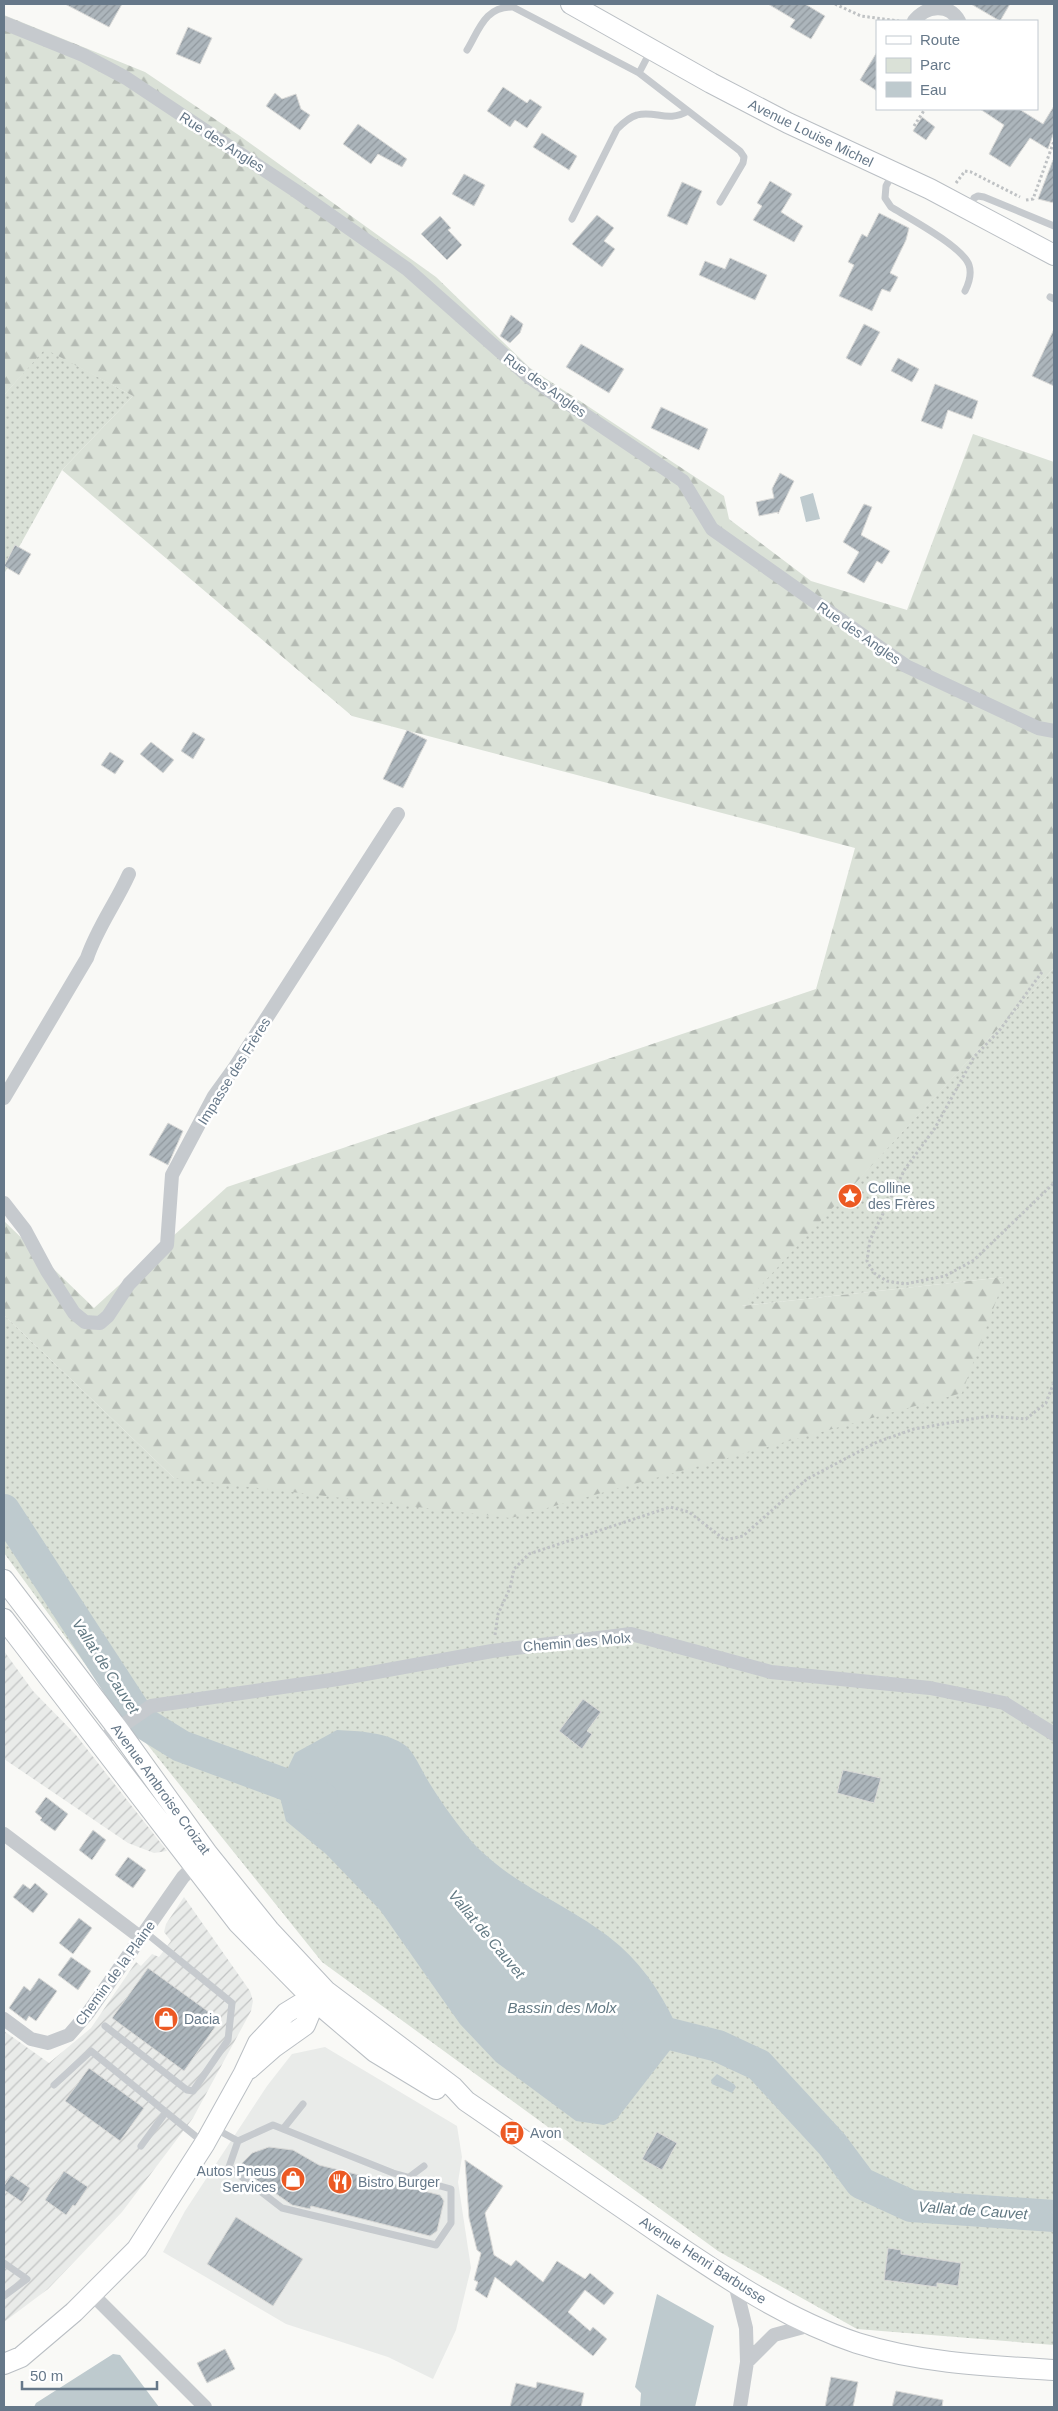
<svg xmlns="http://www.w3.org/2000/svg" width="1058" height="2411" font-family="Arial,sans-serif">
  <defs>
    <pattern id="industrial-furrows" width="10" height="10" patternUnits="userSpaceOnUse" patternTransform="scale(1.25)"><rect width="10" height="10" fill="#e9ebe9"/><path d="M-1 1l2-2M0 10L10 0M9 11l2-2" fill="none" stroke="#c1c3c3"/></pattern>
    <pattern id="green-dots" width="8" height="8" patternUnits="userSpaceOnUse" patternTransform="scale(1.25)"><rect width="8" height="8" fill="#dae1d7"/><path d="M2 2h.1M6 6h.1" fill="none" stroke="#b5bbb4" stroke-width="1.8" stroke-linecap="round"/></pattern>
    <pattern id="forest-firs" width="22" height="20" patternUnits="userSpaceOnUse" patternTransform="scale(1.25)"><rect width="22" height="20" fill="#dae1d7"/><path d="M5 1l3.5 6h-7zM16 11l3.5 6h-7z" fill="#b5bbb4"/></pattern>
    <pattern id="building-hatch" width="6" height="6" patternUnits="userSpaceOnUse" patternTransform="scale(1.25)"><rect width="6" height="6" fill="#acb5bb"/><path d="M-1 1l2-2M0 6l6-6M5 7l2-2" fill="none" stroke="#90989e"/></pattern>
  </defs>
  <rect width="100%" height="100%" fill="#f9f9f6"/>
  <path fill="#e9ebe9" d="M325 2047 457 2126 462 2157 458 2182 471 2268 456 2330 433 2379 388 2357 286 2324 163 2252 185 2211 267 2086 292 2054Z"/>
  <path fill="url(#industrial-furrows)" d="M4 1651 33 1691 76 1735 167 1851 154 1853 128 1843 4 1759Z
    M184 1897 250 1991 253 2001 251 2011 193 2118 122 2212 48 2289 4 2322V2031L49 2063 91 2028 136 1962 141 1966 152 1954 159 1957 171 1941 164 1932 166 1924Z"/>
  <path fill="url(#green-dots)" d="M45 348 133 396 62 470 4 574V395Z
    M1054 968V2345L857 2329 718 2251 322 1962 110 1698 4 1553V1315L174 1478 1005 1277 741 1306Z"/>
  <path fill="url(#forest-firs)" d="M4 15 145 72 240 136 436 277 530 368 724 496 729 519 811 581 907 610 973 434 1054 462V968L742 1306 1005 1277 962 1393 511 1518 174 1478 4 1315V1221L94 1308 227 1187 816 989 855 848 352 716 62 470 133 396 45 349 4 395Z"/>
  <path fill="#becace" d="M813 493 820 519 806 522 800 497Z
    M337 1730C358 1731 388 1732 406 1746 414 1752 424 1775 430 1784 443 1805 463 1833 480 1850 521 1890 578 1909 620 1946 648 1971 667 2003 681 2036L616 2120 604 2125 576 2121 496 2062 460 2024 380 1910 326 1854 286 1821 278 1789 295 1753Z
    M717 2074 734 2084 736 2087 732 2093 712 2084 711 2080Z
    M657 2294 714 2326 695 2407H640L641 2393 635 2387Z
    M113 2354 120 2355 159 2407H34L36 2403Z"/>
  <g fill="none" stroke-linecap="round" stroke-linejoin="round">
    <path stroke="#becace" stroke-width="32" d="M4 1510 142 1722 181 1746 322 1798
      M638 2026 718 2046 759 2065 832 2144 861 2183 911 2206 1054 2216"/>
  </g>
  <path fill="url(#building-hatch)" stroke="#dadad8" d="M65 4H122L109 27Z
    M768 4H805L825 16 811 39 790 27 795 20Z
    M971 4H1010L1000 21Z
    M188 27 212 38 200 64 176 54Z
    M877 52V91L860 80Z
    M503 87 527 103 530 99 542 107 527 128 515 120 510 127 487 111Z
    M275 93 282 99 296 94 301 109 310 115 300 130 266 106Z
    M1054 106V132L1048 149 1030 138 1010 167 989 154 1004 125 980 109H1019L1043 124Z
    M922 117 935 127 926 140 913 131Z
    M358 124 407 159 402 167 378 154 371 164 343 144Z
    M542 133 577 156 569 170 533 147Z
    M1053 160H1054V203L1038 199Z
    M464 174 485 185 474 206 452 194Z
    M770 181 792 194 781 212 803 226 794 242 753 220 762 206 757 203Z
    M682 182 702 191 687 225 667 216Z
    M879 213 909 228 906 240 890 273 898 277 890 292 882 289 872 311 839 296 854 265 848 262 862 234 867 237Z
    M597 215 614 228 604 241 615 249 602 267 572 244Z
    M440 216 451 228 448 230 462 245 447 260 421 234Z
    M730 258 767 275 755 300 699 275 705 261 725 269Z
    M511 315 523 324 520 333 510 343 500 336Z
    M864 324 880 332 861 366 846 358Z
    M1054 329V386L1032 376Z
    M581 344 624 369 609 393 566 367Z
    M898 358 919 369 912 382 891 371Z
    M935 384 978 401 972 419 948 410 942 429 921 421Z
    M661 407 708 429 699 450 651 428Z
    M780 473 794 481 778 514V512L759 516 756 502 774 498 772 489Z
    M864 504 872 507 861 535 890 551 882 564 877 561 864 583 847 573 859 552 843 542Z
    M15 545 31 554 19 575 4 566Z
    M407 730 427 740 403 788 383 779Z
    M193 732 205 739 193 759 181 751Z
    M151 742 174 760 163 773 140 754Z
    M110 752 124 761 115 774 101 765Z
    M168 1123 183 1131 168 1165 149 1155Z
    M583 1699 601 1712 587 1731 592 1734 582 1749 559 1731Z
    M843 1770 881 1778 874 1803 837 1793Z
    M46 1797 68 1814 55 1831 40 1820 42 1818 35 1812Z
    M93 1830 106 1840 92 1860 79 1850Z
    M128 1857 146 1870 133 1888 115 1875Z
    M35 1883 48 1894 33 1913 13 1897 23 1884 30 1889Z
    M79 1918 92 1928 73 1954 59 1943Z
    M71 1957 91 1971 78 1990 58 1975Z
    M148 1968 220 2020 184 2071 112 2018Z
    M39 1978 57 1991 36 2021 29 2016 26 2021 9 2008 24 1986 30 1991Z
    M89 2068 144 2108 120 2141 65 2101Z
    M657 2132 677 2143 662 2170 642 2159Z
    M269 2147 293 2150 319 2165 440 2195 444 2201 437 2231 430 2236 311 2206 310 2209 292 2205 238 2167 252 2153Z
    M465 2160 503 2186 485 2213 494 2255 511 2266 516 2260 543 2282 557 2261 585 2279 590 2273 614 2293 604 2305 585 2290 568 2312 590 2331 593 2327 607 2339 593 2356 495 2277 487 2298 475 2290 478 2282 474 2280 481 2253 477 2250 469 2218Z
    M64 2171 88 2187 75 2206 73 2205 66 2215 45 2200Z
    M11 2175 30 2188 22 2202 4 2190V2186Z
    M236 2217 303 2259 273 2306 207 2264Z
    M888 2248 901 2250V2254L961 2263 958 2286 937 2283V2287L884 2280Z
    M225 2349 235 2369 207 2383 197 2363Z
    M831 2377 858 2382 853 2407H825Z
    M537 2382 584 2393 581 2407H510L516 2383 536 2388Z
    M896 2391 943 2400 942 2407H892Z"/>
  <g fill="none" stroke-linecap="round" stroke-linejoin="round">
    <defs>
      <path id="secondary" d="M571 4 711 83 788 123 930 189 1054 255
        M4 1580 118 1729 207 1853 269 1930 326 1991 453 2087 466 2101C528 2144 591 2186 653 2229 717 2272 782 2318 857 2343 920 2363 988 2366 1054 2370
        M4 1619 238 1923 315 2001 375 2052 436 2089
        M249 2069 274 2047 305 2025 315 2001
        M4 2364 21 2357 74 2312 137 2249 205 2143 244 2073 258 2043 286 2013 299 2005 315 2001 323 1993"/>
    </defs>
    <use href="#secondary" stroke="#babfc4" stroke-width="22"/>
    <path stroke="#bfc2c4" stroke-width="3" stroke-dasharray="2.5 2.5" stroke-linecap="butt" d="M835 4 861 16 899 21
      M914 126 925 109
      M956 183 965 171 971 172 1020 197
      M1026 200 1033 199 1054 141
      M1042 972 999 1031 974 1057 935 1128 905 1169 870 1240 867 1261 874 1273 887 1281 905 1284 945 1276 974 1260 1054 1183
      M495 1635 498 1614 510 1588 514 1569 529 1554 670 1507 689 1512 725 1540 743 1536 807 1479 877 1442 914 1429 989 1416 1026 1419 1046 1403 1054 1382"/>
    <path stroke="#c6cace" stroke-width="7" d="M467 50C479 30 485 6 513 7L639 73
      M651 50 639 73 740 151 744 157 743 163 720 202
      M893 173 886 186 885 198 891 207C909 218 963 247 969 265 972 274 969 283 965 291
      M970 207 974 198 978 196 984 197 1054 226
      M572 219 617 129C622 124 629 117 637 115 655 110 668 123 688 111
      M1050 297 1054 299
      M105 2026 187 2090 193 2091 228 2040 232 2003 145 1932
      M54 2085 91 2051 204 2143
      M216 2129 238 2141 273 2125 393 2173 451 2189V2223L436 2245 282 2208 229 2167 238 2141
      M283 2129 303 2104
      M141 2146 166 2112
      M408 2178 424 2166
      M4 2263 27 2279 4 2296"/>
    <path stroke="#c6cace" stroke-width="14" d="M914 21C925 6 949 2 959 21
      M4 23 83 55 126 78 296 191 407 269 529 377 683 481 712 529 906 666 1038 728 1054 731
      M4 1098 87 958C97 928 116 903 129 874
      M4 1203 25 1230 47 1271 74 1313 85 1322 100 1323 108 1316 129 1284 167 1245 172 1175 214 1096 235 1067 398 814
      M100 1741 151 1706 338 1679 492 1651 631 1634 771 1672 930 1688 1004 1703 1054 1734
      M4 1834 140 1937
      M4 2019 31 2039 48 2043 69 2035 88 2013 183 1877 199 1861
      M735 2284 746 2328 747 2362 740 2407
      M92 2294 205 2407
      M747 2362 774 2335 811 2325"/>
    <use href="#secondary" stroke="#fff" stroke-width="20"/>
  </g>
  <defs>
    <symbol id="sight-disc" viewBox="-11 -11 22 22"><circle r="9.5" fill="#ec5923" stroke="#fff"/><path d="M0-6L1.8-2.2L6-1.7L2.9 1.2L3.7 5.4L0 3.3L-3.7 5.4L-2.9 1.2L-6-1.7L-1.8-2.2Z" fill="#fff"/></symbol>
    <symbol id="shop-disc" viewBox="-11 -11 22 22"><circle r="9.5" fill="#ec5923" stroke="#fff"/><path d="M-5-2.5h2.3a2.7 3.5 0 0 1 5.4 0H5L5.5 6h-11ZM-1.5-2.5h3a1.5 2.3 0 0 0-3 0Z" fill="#fff"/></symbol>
    <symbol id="bus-disc" viewBox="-11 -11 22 22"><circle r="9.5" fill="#ec5923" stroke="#fff"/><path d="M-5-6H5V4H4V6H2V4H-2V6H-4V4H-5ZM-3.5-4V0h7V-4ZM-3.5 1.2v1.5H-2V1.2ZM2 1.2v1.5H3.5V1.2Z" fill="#fff"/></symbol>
    <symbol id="restaurant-disc" viewBox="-11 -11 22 22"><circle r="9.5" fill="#ec5923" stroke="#fff"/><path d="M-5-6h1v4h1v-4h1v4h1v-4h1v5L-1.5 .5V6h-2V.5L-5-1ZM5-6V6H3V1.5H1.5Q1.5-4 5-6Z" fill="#fff"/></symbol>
  </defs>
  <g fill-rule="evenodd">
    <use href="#sight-disc" x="836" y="1182" width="28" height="28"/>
    <use href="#shop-disc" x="152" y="2005" width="28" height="28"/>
    <use href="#bus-disc" x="498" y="2119" width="28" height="28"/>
    <use href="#shop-disc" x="279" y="2165" width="28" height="28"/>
    <use href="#restaurant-disc" x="326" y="2168" width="28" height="28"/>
  </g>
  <g text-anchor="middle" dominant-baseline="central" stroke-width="5" stroke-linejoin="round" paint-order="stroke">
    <g font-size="14" fill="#667889" stroke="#fff">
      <text transform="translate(811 133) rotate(26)">Avenue Louise Michel</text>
      <text transform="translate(222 142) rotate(33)">Rue des Angles</text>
      <text transform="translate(545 385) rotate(36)">Rue des Angles</text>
      <text transform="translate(859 633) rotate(35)">Rue des Angles</text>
      <text transform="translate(234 1071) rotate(-58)">Impasse des Frères</text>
      <text transform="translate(577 1642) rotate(-5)">Chemin des Molx</text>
      <text transform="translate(161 1789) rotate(54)">Avenue Ambroise Croizat</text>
      <text transform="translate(115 1973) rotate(-54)">Chemin de la Plaine</text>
      <text transform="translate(703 2260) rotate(33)">Avenue Henri Barbusse</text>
    </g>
    <g font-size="14" fill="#667889" stroke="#fff" text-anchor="start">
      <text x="868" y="1188">Colline<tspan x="868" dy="16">des Frères</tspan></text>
      <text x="184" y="2019">Dacia</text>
      <text x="530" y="2133">Avon</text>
      <text x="276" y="2171" text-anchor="end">Autos Pneus<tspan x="276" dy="16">Services</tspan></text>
      <text x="358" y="2182">Bistro Burger</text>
    </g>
    <g font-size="15" font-style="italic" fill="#627983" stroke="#fff">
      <text transform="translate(106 1666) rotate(57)">Vallat de Cauvet</text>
      <text transform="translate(487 1934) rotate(50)">Vallat de Cauvet</text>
      <text x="562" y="2007">Bassin des Molx</text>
      <text transform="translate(973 2210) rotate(4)">Vallat de Cauvet</text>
    </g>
  </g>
  <rect width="1058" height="2411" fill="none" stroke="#667889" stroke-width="10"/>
  <rect x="876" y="20" width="162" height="90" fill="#ffffff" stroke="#c2c9d0"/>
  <rect x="886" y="36" width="25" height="8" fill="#ffffff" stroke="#c2c9d0"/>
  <text x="920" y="45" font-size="15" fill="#667889">Route</text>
  <rect x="886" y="58" width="25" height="15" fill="#dae1d7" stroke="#c2c9d0"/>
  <text x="920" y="70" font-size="15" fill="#667889">Parc</text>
  <rect x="886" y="82" width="25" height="15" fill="#becace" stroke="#c2c9d0"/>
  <text x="920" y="95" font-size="15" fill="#667889">Eau</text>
  <path d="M22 2381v8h135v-8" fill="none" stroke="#667889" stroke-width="2.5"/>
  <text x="30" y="2381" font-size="15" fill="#667889" stroke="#ffffff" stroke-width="4" paint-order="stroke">50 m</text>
</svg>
